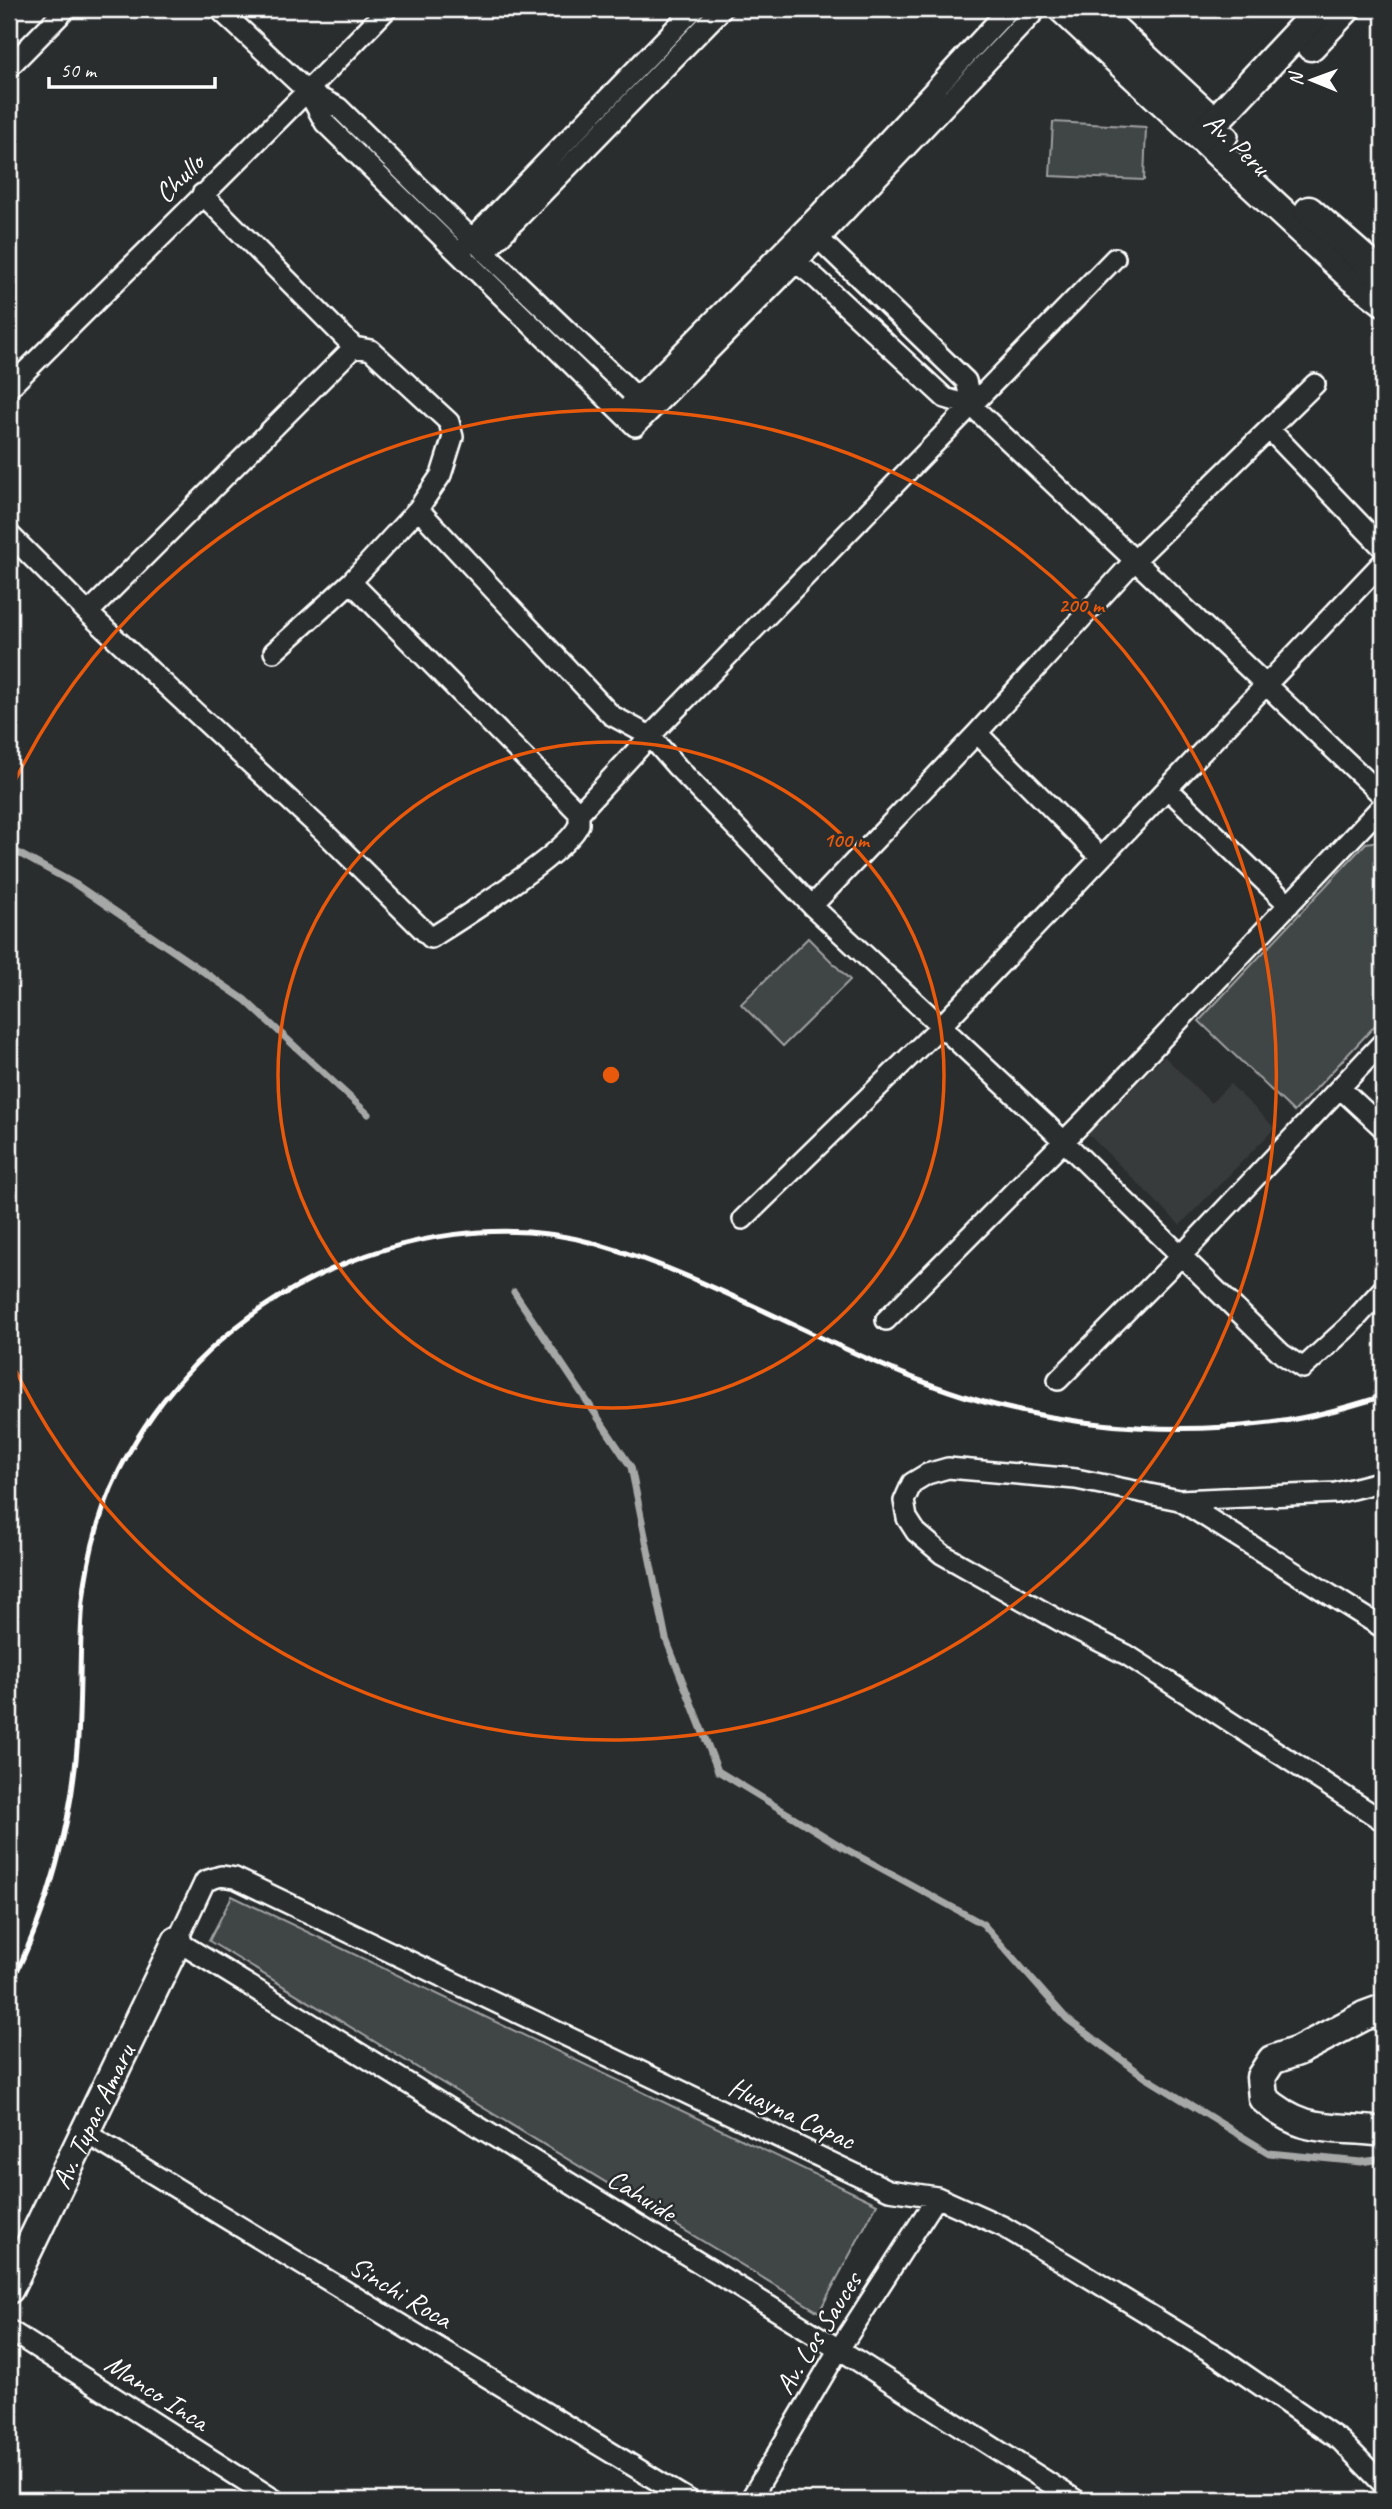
<svg xmlns="http://www.w3.org/2000/svg" width="1392" height="2509" font-family="Caveat,sans-serif">
  <rect width="100%" height="100%" fill="#2a2d2e"/>
  <filter id="ink" filterUnits="userSpaceOnUse"><feTurbulence type="fractalNoise" baseFrequency=".0143" numOctaves="2"/><feDisplacementMap in="SourceGraphic" scale="14" xChannelSelector="R" yChannelSelector="G"/><feConvolveMatrix kernelMatrix="1 2 1 2 8 2 1 2 1" color-interpolation-filters="sRGB"/></filter>
  <g filter="url(#ink)">
    <path fill="#373a3b" d="M1164 1056 1211 1103 1230 1084 1275 1128 1180 1225 1088 1134Z"/>
    <path fill="#414445" stroke="#a0a2a2" stroke-width="2" d="M1053 122 1146 127 1144 180 1050 176Z
      M1379 841 1383 845V1017L1294 1112 1199 1021 1366 843Z
      M808 938 850 980 783 1046 741 1004Z
      M232 1896 877 2204 819 2312 209 1941Z"/>
    <g fill="none" stroke-linecap="round" stroke-linejoin="round">
      <path stroke="#a6a7a7" stroke-width="7" d="M9 848 75 884 245 1000 368 1114
        M514 1292 631 1467 666 1639 718 1771 844 1848 983 1924 1067 2019 1145 2077 1269 2153 1361 2162 1383 2159"/>
      <defs>
        <path id="street" d="M219 9 308 92 339 108 485 252 650 410
          M9 67 66 9
          M308 92 325 123 635 426 819 239 1037 9
          M1216 150 1228 136
          M202 194 354 347 371 350 449 422 453 437 441 475 418 509 351 582 274 652
          M819 239 966 381 972 406
          M464 247 694 9
          M485 252 722 9
          M796 262 817 279 945 398 972 406 1383 796
          M9 388C135 261 264 138 387 9
          M630 405 820 213 1009 9
          M1270 430 1383 548
          M418 509 611 715 650 736 677 767 812 906 1046 1124 1282 1354 1303 1368 1348 1327 1383 1289
          M9 534 88 613 323 831 431 938C459 920 570 851 579 824 579 823 579 814 579 813L351 582
          M88 613 354 347
          M977 733 1101 858
          M1168 789 1289 905
          M579 813 650 736 1115 258
          M812 906 977 733 1134 561 1315 384
          M1340 1088 1383 1128
          M743 1219 942 1025 1383 562
          M886 1320 1083 1122 1383 805
          M1058 1380 1181 1256 1383 1042
          M1383 1481 1336 1493 1179 1500 1076 1479 948 1468 927 1474 912 1483 904 1501 907 1518 916 1532 942 1554 1067 1625 1127 1655 1383 1821
          M1179 1500 1383 1628
          M84 2132 689 2500
          M9 2330 275 2500
          M750 2500 839 2349 937 2197
          M1076 2500 839 2349 177 1941 205 1881 221 1876 235 1878 889 2190 937 2197 1004 2227 1070 2266 1222 2359 1341 2441 1383 2484"/>
        <g id="secondary">
          <path d="M1063 9 1353 278 1383 301"/>
          <path d="M1092 9 1205 114"/>
          <path d="M1311 46 1346 9"/>
          <path d="M1201 136 1320 9"/>
          <path d="M1309 211 1383 276"/>
          <path d="M1383 2009 1364 2016 1298 2051 1272 2060 1261 2077 1263 2098C1305 2136 1333 2125 1383 2132"/>
          <path id="s1" d="M9 2289 177 1941"/>
        </g>
      </defs>
      <use href="#street" stroke="#fff" stroke-width="24"/>
      <use href="#secondary" stroke="#fff" stroke-width="33"/>
      <use href="#street" stroke="#2a2d2e" stroke-width="19"/>
      <use href="#secondary" stroke="#2a2d2e" stroke-width="28"/>
      <path stroke="#fff" stroke-width="5" d="M9 1987C49 1910 72 1823 78 1737 81 1692 79 1646 83 1601 88 1551 103 1498 128 1454 170 1378 238 1315 315 1277 400 1235 505 1217 597 1244 743 1286 871 1379 1020 1411 1097 1428 1183 1433 1261 1424 1303 1420 1343 1409 1383 1396"/>
    </g>
  </g>
  <g fill="none" stroke="#e8590c" stroke-width="3.5">
    <circle cx="611" cy="1075" r="333"/>
    <path d="M11 789A665 665 0 1 1 11 1361"/>
  </g>
  <g text-anchor="middle" dominant-baseline="central" stroke-width="5" stroke-linejoin="round" paint-order="stroke">
    <g font-size="28" fill="#fff" stroke="#2a2d2e">
      <text transform="translate(1237 144) rotate(43)">Av. Peru</text>
      <text transform="translate(179 178) rotate(-45)">Chullo</text>
      <text transform="translate(792 2113) rotate(25)">Huayna Capac</text>
      <text stroke="none"><textPath href="#s1" startOffset="192">Av. Tupac Amaru</textPath></text>
      <text transform="translate(642 2195) rotate(32)">Cahuide</text>
      <text transform="translate(401 2292) rotate(31)">Sinchi Roca</text>
      <text transform="translate(818 2333) rotate(-58)">Av. Los Sauces</text>
      <text transform="translate(157 2392) rotate(33)">Manco Inca</text>
    </g>
  </g>
  <circle cx="611" cy="1075" r="10" fill="#e8590c" stroke="#2a2d2e" stroke-width="3.5"/>
  <g font-size="21" text-anchor="middle" font-weight="bold" fill="#e8590c" stroke="#2a2d2e" stroke-width="5" stroke-linejoin="round" paint-order="stroke">
    <text x="1081" y="612">200 m</text>
    <text x="846" y="847">100 m</text>
  </g>
  <rect width="1392" height="2509" fill="none" stroke="#2a2d2e" stroke-width="35"/>
  <rect x="18" y="18" width="1357" height="2474" fill="none" stroke="#fff" stroke-width="2.5" filter="url(#ink)"/>
  <g transform="translate(1312 80) rotate(271)" stroke="#2a2d2e" stroke-width="5" paint-order="stroke">
  <path d="M0-5L12 26L0 18L-12 26Z" fill="#ffffff"/>
  <text y="-10" font-size="19" font-weight="bold" text-anchor="middle" fill="#ffffff">N</text>
  </g>
  <path d="M49 77v10h166v-10" fill="none" stroke="#ffffff" stroke-width="3.5"/>
  <text x="60" y="77" font-size="21" fill="#ffffff" stroke="#2a2d2e" stroke-width="5" paint-order="stroke">50 m</text>
</svg>
